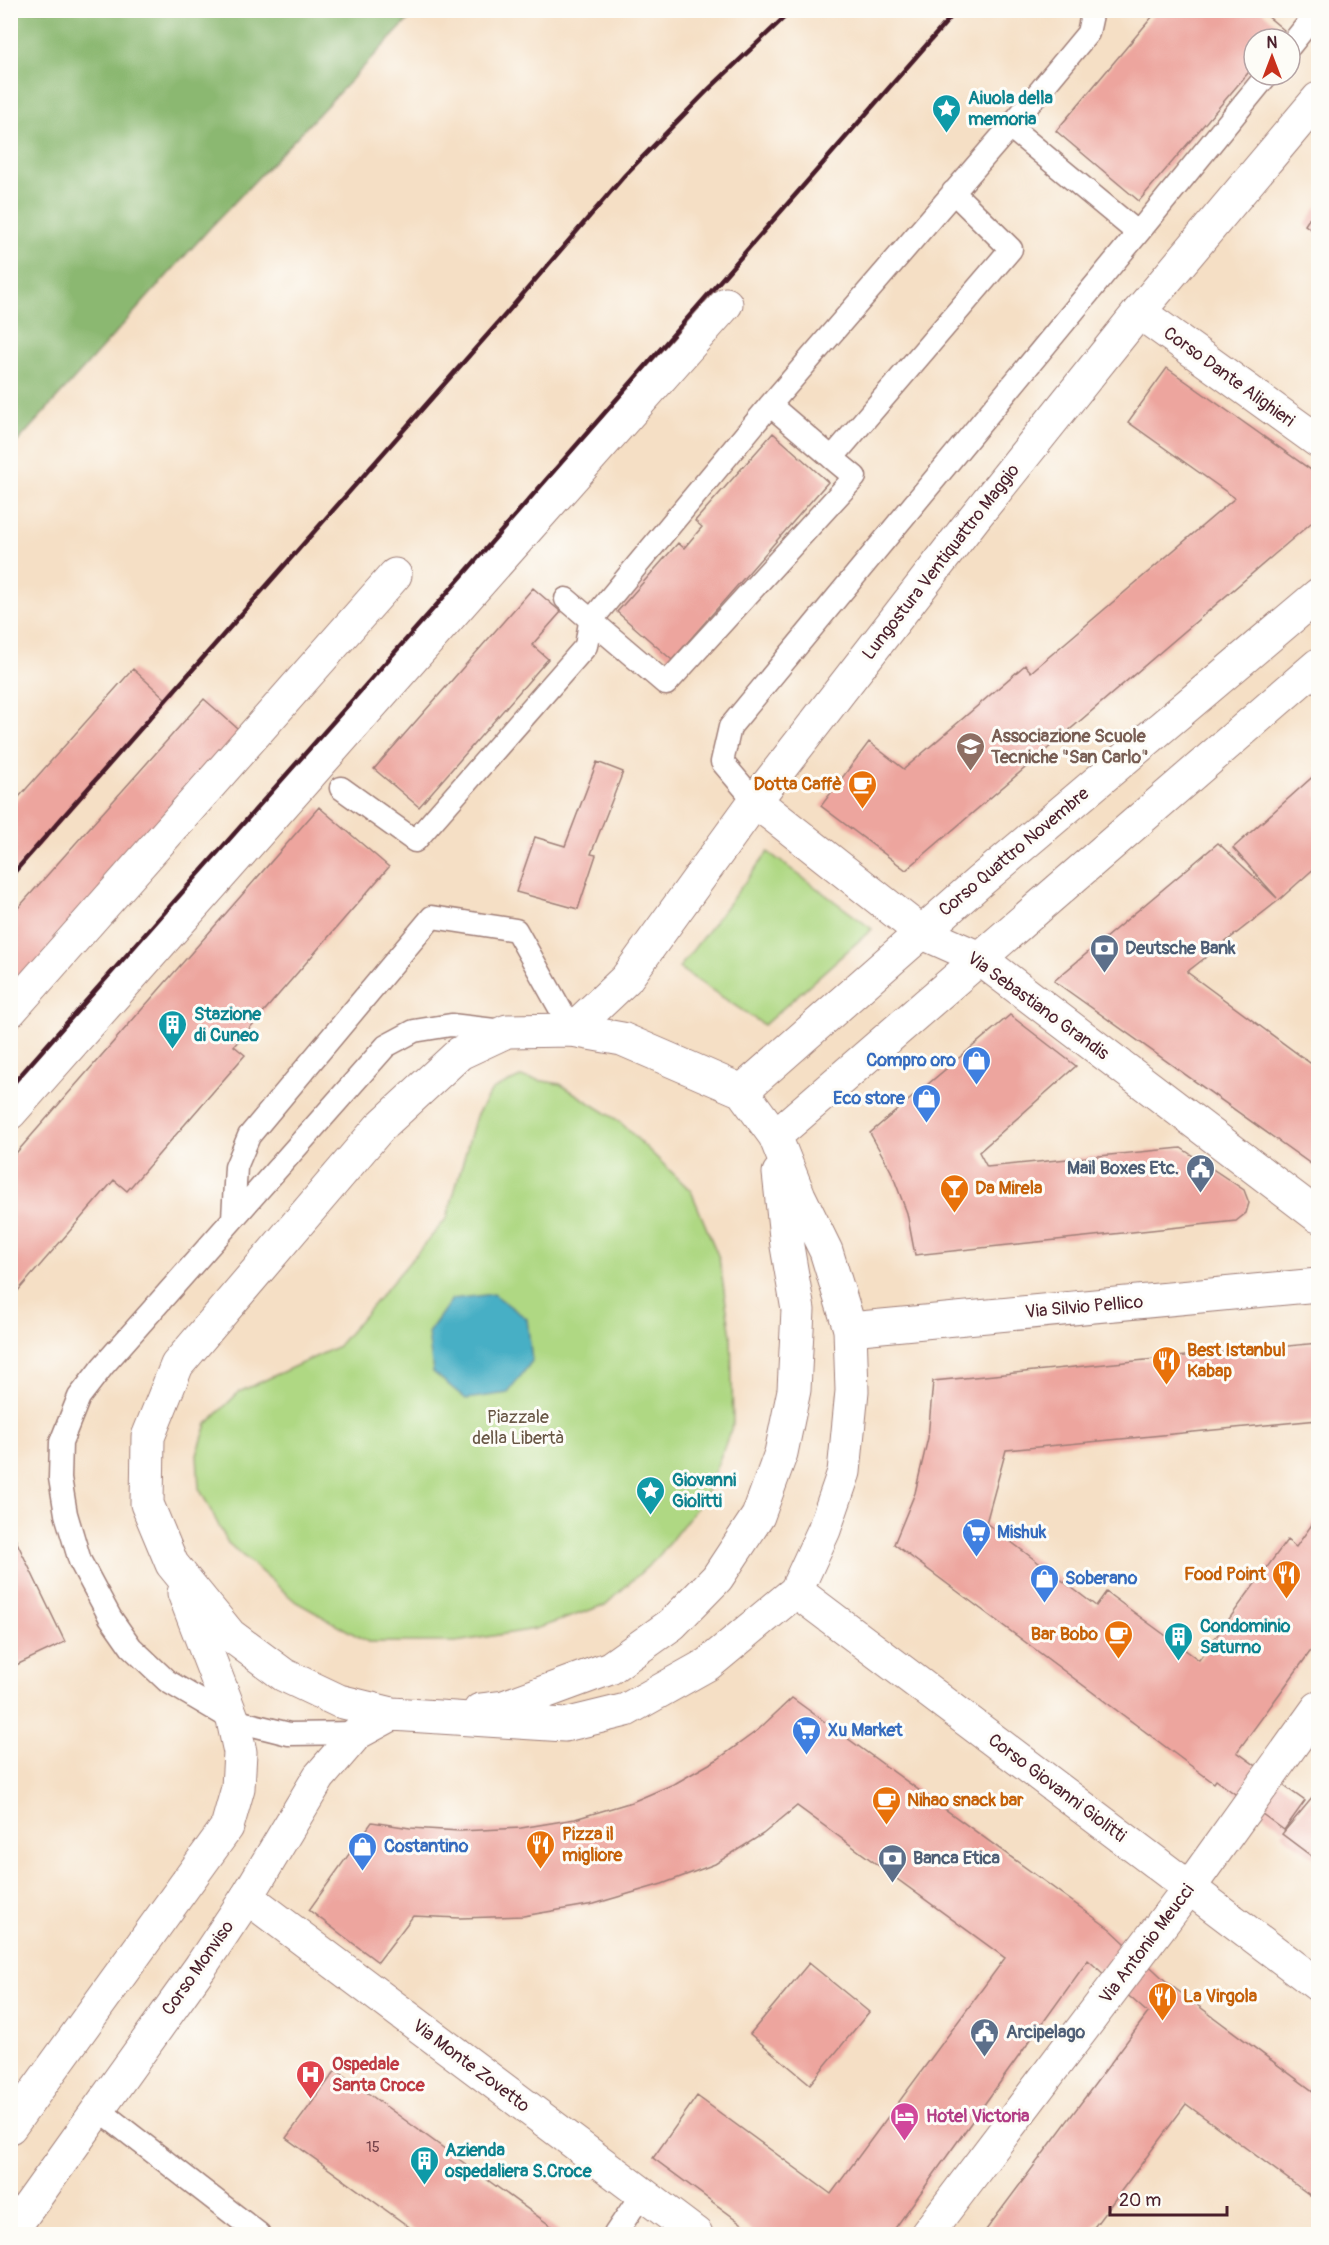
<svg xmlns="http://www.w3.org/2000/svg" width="1329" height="2245" font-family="Pangolin,sans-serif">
  <rect width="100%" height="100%" fill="#fdfcf7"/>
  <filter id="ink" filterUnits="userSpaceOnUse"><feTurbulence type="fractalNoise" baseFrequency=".0167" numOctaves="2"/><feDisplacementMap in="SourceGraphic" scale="12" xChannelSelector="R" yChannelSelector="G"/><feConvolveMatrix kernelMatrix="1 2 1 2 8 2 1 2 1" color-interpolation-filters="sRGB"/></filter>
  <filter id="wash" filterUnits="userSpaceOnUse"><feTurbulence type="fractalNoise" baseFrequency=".008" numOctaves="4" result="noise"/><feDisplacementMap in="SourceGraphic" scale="24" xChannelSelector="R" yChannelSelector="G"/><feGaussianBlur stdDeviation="1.35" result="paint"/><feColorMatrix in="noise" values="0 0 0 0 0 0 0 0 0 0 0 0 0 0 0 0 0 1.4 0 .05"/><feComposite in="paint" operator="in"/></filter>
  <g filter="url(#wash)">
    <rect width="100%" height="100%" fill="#f5dfc5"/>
    <path fill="#afd883" stroke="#7c7c57" stroke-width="1.5" d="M768 852 872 929 764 1025 679 968Z
      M520 1077 560 1084 619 1121 691 1191 719 1258 731 1336 733 1424 705 1497 658 1557 605 1605 535 1629 456 1642H368L296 1602 228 1543 199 1488 197 1455 207 1424 239 1392 337 1347 447 1218 476 1116 492 1090Z"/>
    <path fill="#8bb871" stroke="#6a6c4e" stroke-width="1.5" d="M11 10 421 11 411 17 210 228 11 449Z"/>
    <path fill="#46afc5" stroke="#486778" stroke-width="1.5" d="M494 1294 527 1319 532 1361 508 1393 466 1399 433 1372 428 1333 452 1299Z"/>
    <g id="blocks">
      <path fill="#eda59e" d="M1158 10H1260L1284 30 1277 39H1254V66L1139 201 1056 131Z
        M1318 205V234L1305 225Z
        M1167 368 1318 475V517L906 870 821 806 869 742 904 769 1025 665 1031 672 1235 498 1128 422Z
        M773 433 828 482 672 660 617 612 678 543 684 548 702 527 695 521Z
        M533 588 561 612 532 645 548 659 419 807 374 769Z
        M133 669 167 700 10 877V807Z
        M204 699 253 742 10 1014V917Z
        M597 762 623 772 591 854 596 855 578 909 516 892 535 837 565 846Z
        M1318 772V865L1279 900 1187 972 1318 1069V1169L1054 981 1218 843 1277 898 1233 848Z
        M319 807 389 867 234 1046 245 1055 127 1191 114 1180 10 1300V1160Z
        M1010 1015 1076 1066 979 1152 987 1167 1181 1148 1244 1190 1249 1203 1246 1213 1236 1221 915 1255 907 1213 891 1171 870 1133Z
        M1318 1343V1420L1006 1450 986 1523 1096 1606 1106 1592 1199 1660 1287 1540 1296 1547 1318 1516V1641L1237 1752 1305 1801 1284 1830 1216 1780 1214 1783 894 1544 915 1493 928 1438 933 1381Z
        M10 1528 65 1642 10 1668Z
        M792 1698 1110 1929 1169 1984 1318 2095V2201L1186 2104 1089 2234H983L1148 2013 1088 1960 891 2234H756L653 2158 697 2096 831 2194 1005 1958 797 1806 763 1834 715 1864 662 1884 594 1904 523 1916 460 1918 413 1916 378 1962 309 1910 372 1822 410 1828 460 1831 521 1828 575 1819 632 1802 676 1783 718 1759 758 1730Z
        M1318 1791V1861L1282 1834Z
        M809 1963 869 2012 810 2084 750 2034Z
        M336 2070 562 2234H419L286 2138Z"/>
    </g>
  </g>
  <g filter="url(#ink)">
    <use href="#blocks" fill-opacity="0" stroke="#a07f78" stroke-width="1.5"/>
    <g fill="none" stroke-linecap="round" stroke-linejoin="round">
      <defs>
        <path id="service" d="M1290 46 1318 11
          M1010 127 1088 33 1093 10
          M1138 233 1267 75
          M770 405 832 458 1011 249 953 192
          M566 599 666 684 855 477 832 458
          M341 788 415 841 586 646 590 622 770 405 1010 127 1138 233 730 727 722 762 755 801
          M233 1218 236 1167 249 1136 432 917 516 930 572 1030
          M357 1733 289 1734 233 1720 167 1681 131 1647 110 1617 80 1561 66 1514 60 1478 61 1442 79 1397 103 1366 386 1046 414 1031 451 1025 503 1031
          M99 2110 259 2234
          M615 2234 642 2194"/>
        <path id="pedestrian" d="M10 1011 395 575
          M10 1113 726 304"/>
        <path id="minor" d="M1139 312 1318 441
          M755 801 921 932 979 958 1318 1216
          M850 1329 1318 1285
          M247 1897 696 2234
          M927 2234 1189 1888 1318 1708"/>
        <path id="tertiary" d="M572 1030 626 979 755 801 974 518 1139 312 1318 99"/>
        <path id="secondary" d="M572 1030 622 1039 742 1091 775 1136 799 1196 826 1251 850 1329 852 1391 844 1472 824 1530 796 1591 708 1664 626 1710 565 1725 392 1714 339 1701 284 1675 230 1635 172 1564 147 1504 148 1437 177 1365 380 1127 460 1053 507 1031Z
          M742 1091 979 882 1318 595
          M775 1136 1318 665
          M796 1591 1318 1985
          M480 1710 504 1707 610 1668 672 1624 717 1578 758 1516 781 1453 794 1390 798 1310 787 1246 779 1173
          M10 2127 227 1827 238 1788 240 1752 233 1720 184 1593
          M10 2233 201 1966 247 1897 319 1777 357 1733 392 1714"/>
      </defs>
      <use href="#service" stroke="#a07f78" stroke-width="25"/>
      <use href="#pedestrian" stroke="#a07f78" stroke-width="35"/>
      <use href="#minor" stroke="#a07f78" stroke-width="35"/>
      <use href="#tertiary" stroke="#a07f78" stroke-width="35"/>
      <use href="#secondary" stroke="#a07f78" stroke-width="35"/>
      <use href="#service" stroke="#fff" stroke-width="22"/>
      <use href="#pedestrian" stroke="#fff" stroke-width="33"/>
      <use href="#minor" stroke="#fff" stroke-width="33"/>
      <use href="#tertiary" stroke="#fff" stroke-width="33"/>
      <use href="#secondary" stroke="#fff" stroke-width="33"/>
      <path stroke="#4a1f2b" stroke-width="4.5" d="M10 877 505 315 625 175 708 90 792 10
        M10 1087 441 600 957 10"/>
    </g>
  </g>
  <defs>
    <symbol id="sight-pin" viewBox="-11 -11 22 30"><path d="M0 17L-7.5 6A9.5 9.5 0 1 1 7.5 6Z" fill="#0f9aa8" stroke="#fdfcf7"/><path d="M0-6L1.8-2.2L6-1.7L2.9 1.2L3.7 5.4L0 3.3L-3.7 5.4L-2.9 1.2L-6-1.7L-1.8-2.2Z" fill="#fff"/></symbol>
    <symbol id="university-pin" viewBox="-11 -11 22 30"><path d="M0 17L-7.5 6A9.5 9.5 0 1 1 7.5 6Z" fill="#8d6e63" stroke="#fdfcf7"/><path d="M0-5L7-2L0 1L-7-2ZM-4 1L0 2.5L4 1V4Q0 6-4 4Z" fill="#fff"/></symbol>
    <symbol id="cafe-pin" viewBox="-11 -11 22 30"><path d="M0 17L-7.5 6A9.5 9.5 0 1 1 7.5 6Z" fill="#e8710a" stroke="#fdfcf7"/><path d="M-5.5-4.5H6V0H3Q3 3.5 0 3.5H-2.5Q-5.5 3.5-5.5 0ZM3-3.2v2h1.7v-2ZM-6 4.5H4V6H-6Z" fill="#fff"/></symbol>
    <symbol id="bank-pin" viewBox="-11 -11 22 30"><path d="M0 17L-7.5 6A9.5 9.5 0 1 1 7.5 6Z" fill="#5c6f8a" stroke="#fdfcf7"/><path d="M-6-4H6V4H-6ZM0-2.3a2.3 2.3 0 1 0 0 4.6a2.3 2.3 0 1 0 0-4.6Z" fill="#fff"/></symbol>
    <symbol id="building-pin" viewBox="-11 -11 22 30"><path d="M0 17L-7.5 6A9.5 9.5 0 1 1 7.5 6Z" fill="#0f9aa8" stroke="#fdfcf7"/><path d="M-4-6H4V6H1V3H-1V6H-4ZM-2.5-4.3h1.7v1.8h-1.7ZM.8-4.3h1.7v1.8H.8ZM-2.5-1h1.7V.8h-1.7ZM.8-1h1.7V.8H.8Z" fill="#fff"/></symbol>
    <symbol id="shop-pin" viewBox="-11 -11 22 30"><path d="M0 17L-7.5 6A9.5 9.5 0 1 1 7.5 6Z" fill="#3f7fe0" stroke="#fdfcf7"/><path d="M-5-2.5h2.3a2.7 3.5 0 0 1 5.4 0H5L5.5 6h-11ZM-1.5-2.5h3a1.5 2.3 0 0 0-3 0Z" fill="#fff"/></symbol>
    <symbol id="civic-pin" viewBox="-11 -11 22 30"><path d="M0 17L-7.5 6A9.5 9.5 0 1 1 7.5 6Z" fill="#5c6f8a" stroke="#fdfcf7"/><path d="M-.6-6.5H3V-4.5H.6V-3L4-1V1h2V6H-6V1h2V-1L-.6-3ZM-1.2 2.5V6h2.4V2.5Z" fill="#fff"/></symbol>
    <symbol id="bar-pin" viewBox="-11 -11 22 30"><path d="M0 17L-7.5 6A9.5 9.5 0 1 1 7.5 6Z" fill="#e8710a" stroke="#fdfcf7"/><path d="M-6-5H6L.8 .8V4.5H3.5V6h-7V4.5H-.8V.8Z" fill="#fff"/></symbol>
    <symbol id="restaurant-pin" viewBox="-11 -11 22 30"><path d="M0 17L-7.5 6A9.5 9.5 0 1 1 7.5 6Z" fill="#e8710a" stroke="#fdfcf7"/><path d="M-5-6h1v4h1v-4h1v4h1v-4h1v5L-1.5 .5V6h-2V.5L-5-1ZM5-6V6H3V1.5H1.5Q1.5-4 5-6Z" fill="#fff"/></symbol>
    <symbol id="supermarket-pin" viewBox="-11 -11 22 30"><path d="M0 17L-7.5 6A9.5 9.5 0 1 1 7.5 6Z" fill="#3f7fe0" stroke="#fdfcf7"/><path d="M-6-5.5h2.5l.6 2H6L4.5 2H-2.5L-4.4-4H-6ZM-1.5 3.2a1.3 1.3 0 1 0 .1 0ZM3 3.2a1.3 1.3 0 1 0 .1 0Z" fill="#fff"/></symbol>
    <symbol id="hospital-pin" viewBox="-11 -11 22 30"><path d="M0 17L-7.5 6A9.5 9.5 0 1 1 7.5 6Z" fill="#e0444e" stroke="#fdfcf7"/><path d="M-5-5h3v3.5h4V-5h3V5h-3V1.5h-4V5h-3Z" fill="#fff"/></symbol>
    <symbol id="hotel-pin" viewBox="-11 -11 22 30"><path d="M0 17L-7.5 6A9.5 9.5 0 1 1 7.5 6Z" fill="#d1479c" stroke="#fdfcf7"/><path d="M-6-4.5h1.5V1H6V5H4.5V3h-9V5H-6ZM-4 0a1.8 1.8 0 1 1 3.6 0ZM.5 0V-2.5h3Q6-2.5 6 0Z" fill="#fff"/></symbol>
  </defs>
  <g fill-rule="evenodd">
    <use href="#sight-pin" x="930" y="92" width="33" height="45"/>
    <use href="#university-pin" x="954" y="730" width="33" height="45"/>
    <use href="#cafe-pin" x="846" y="768" width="33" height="45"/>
    <use href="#bank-pin" x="1088" y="932" width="33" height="45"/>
    <use href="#building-pin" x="156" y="1008" width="33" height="45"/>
    <use href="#shop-pin" x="960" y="1044" width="33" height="45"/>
    <use href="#shop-pin" x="910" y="1082" width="33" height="45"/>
    <use href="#civic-pin" x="1184" y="1152" width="33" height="45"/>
    <use href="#bar-pin" x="938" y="1172" width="33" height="45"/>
    <use href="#restaurant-pin" x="1150" y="1344" width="33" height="45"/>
    <use href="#sight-pin" x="634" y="1474" width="33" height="45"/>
    <use href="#supermarket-pin" x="960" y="1516" width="33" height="45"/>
    <use href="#restaurant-pin" x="1270" y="1558" width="33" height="45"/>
    <use href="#shop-pin" x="1028" y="1562" width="33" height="45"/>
    <use href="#cafe-pin" x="1102" y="1618" width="33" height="45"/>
    <use href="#building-pin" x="1162" y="1620" width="33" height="45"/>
    <use href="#supermarket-pin" x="790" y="1714" width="33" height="45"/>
    <use href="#cafe-pin" x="870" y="1784" width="33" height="45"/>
    <use href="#restaurant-pin" x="524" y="1828" width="33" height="45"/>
    <use href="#shop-pin" x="346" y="1830" width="33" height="45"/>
    <use href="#bank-pin" x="876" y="1842" width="33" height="45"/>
    <use href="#restaurant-pin" x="1146" y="1980" width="33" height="45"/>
    <use href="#civic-pin" x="968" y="2016" width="33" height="45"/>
    <use href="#hospital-pin" x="294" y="2058" width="33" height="45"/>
    <use href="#hotel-pin" x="888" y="2100" width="33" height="45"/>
    <use href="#building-pin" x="408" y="2144" width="33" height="45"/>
  </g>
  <g text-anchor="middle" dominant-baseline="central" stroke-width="6" stroke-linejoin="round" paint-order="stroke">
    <g font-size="15" fill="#734048">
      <text x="373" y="2147">15</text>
    </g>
    <g font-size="18" font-weight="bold" fill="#0d838f" stroke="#fdfcf7" text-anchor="start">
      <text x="968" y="98">Aiuola della<tspan x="968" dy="21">memoria</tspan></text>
      <text x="194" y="1014">Stazione<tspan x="194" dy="21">di Cuneo</tspan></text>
      <text x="672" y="1480">Giovanni<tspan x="672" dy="21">Giolitti</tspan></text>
      <text x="1200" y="1626">Condominio<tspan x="1200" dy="21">Saturno</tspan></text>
      <text x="445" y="2150">Azienda<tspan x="445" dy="21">ospedaliera S.Croce</tspan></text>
    </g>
    <g font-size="18" fill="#4a1f2b" stroke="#fdfcf7">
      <text transform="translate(1229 377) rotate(36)">Corso Dante Alighieri</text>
      <text transform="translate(941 562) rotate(-52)">Lungostura Ventiquattro Maggio</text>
      <text transform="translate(1014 852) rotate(-40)">Corso Quattro Novembre</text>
      <text transform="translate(1038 1006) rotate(36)">Via Sebastiano Grandis</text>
      <text transform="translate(1084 1307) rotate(-5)">Via Silvio Pellico</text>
      <text transform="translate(1057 1788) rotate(37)">Corso Giovanni Giolitti</text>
      <text transform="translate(1147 1944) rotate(-53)">Via Antonio Meucci</text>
      <text transform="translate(198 1968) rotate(-55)">Corso Monviso</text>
      <text transform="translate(471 2066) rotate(37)">Via Monte Zovetto</text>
    </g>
    <g font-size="18" font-weight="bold" fill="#785e54" stroke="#fdfcf7" text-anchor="start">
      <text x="991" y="736">Associazione Scuole<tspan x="991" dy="21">Tecniche "San Carlo"</tspan></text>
    </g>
    <g font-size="18" font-weight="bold" fill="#c56008" stroke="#fdfcf7" text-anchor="start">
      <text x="842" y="784" text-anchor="end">Dotta Caffè</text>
      <text x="975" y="1188">Da Mirela</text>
      <text x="1187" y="1350">Best Istanbul<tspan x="1187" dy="21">Kabap</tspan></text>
      <text x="1266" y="1574" text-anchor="end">Food Point</text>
      <text x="1098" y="1634" text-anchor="end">Bar Bobo</text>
      <text x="907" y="1800">Nihao snack bar</text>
      <text x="562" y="1834">Pizza il<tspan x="562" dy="21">migliore</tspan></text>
      <text x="1183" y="1996">La Virgola</text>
    </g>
    <g font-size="18" font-weight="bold" fill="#4e5e75" stroke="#fdfcf7" text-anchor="start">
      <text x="1125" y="948">Deutsche Bank</text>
      <text x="1179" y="1168" text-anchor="end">Mail Boxes Etc.</text>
      <text x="913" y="1858">Banca Etica</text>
      <text x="1006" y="2032">Arcipelago</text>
    </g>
    <g font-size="18" font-weight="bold" fill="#366cbe" stroke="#fdfcf7" text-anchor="start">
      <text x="956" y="1060" text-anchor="end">Compro oro</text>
      <text x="905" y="1098" text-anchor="end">Eco store</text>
      <text x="997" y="1532">Mishuk</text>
      <text x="1065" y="1578">Soberano</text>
      <text x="828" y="1730">Xu Market</text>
      <text x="384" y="1846">Costantino</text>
    </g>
    <g font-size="18" fill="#685645" stroke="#fdfcf7">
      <text x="518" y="1417">Piazzale<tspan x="518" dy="21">della Libertà</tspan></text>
    </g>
    <g font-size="18" font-weight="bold" fill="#be3a42" stroke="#fdfcf7" text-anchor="start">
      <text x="332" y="2064">Ospedale<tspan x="332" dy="21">Santa Croce</tspan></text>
    </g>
    <g font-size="18" font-weight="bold" fill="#b23c85" stroke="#fdfcf7" text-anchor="start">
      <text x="926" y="2116">Hotel Victoria</text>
    </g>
  </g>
  <rect width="1329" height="2245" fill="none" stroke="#fdfcf7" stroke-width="36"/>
  <g transform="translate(1272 57)"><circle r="28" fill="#fdfcf7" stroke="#b5a4a5" stroke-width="1.5"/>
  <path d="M0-4.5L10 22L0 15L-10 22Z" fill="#c8321e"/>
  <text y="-9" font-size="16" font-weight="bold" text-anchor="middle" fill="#4a1f2b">N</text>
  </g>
  <path d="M1110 2206v9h117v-9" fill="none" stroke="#4a1f2b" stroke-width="3"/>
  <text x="1119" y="2206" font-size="18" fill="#4a1f2b" stroke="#fdfcf7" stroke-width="4.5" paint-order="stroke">20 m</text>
</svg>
